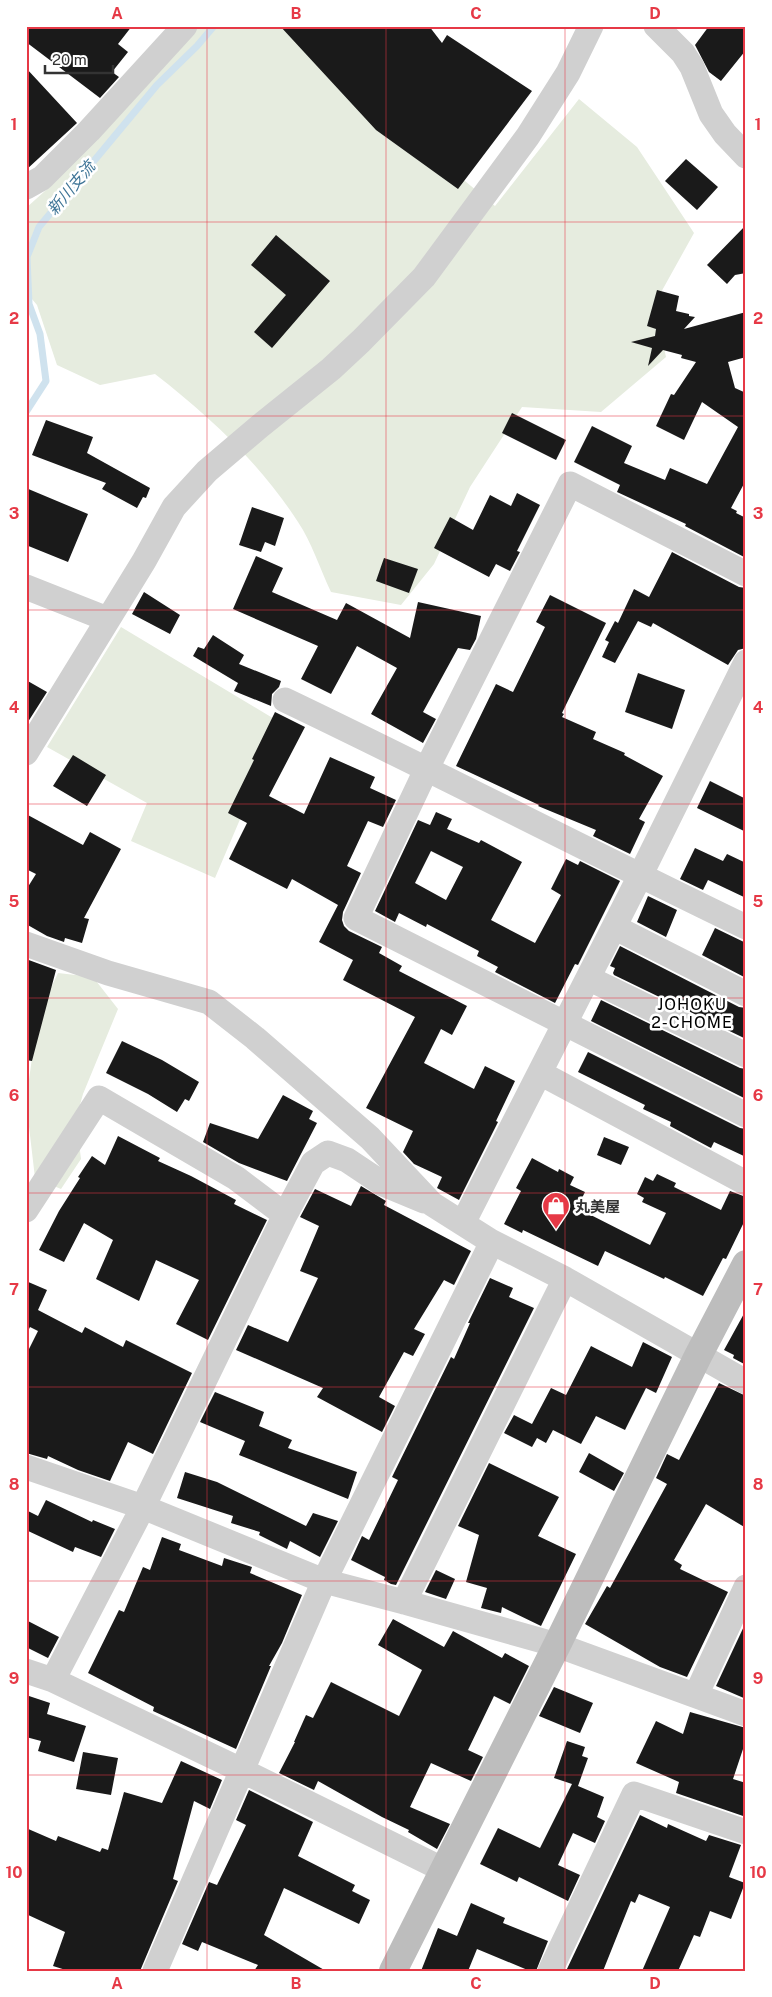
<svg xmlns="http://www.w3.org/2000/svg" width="772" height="1997" font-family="'Public Sans','Noto Sans JP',sans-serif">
  <rect width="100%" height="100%" fill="#fff"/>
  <path fill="#e6ecdf" d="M200 26H293L405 131 495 206 579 99 637 147 694 233 654 305 666 357 601 412 522 407 470 487 434 564 401 605 331 592C320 569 312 543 298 522 260 463 209 416 155 374L100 385 57 365 37 305 26 292V208L55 182Z
    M121 627 281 723 215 878 131 841 147 803 47 747Z
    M58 973 93 977 118 1009 83 1094 76 1119 81 1159 61 1189 35 1178 26 1101 38 1015Z"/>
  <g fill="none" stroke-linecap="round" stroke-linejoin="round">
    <path stroke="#cfe2ee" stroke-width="7" d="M26 412 46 381 40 334 29 304 27 257 39 227 157 85 197 46 214 26"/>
  </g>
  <path fill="#1a1a1a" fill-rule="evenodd" d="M26 26H132L118 44 128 52 112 72 119 77 100 98 26 42Z
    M280 26H429L442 43 447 35 532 91 458 189 376 130Z
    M709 26H746V50L721 81 709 72 695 45Z
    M26 68 77 123 26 170Z
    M686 159 718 187 697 210 665 181Z
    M746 225V273L735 275 727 284 707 265Z
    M276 235 330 281 272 348 254 332 286 295 251 265Z
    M657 290 679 296 676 311 689 314V316L695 317 684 329 746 312V357L728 362 735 388 746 393V480L731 508 737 511 736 513 746 518V558L685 526 686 524 617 492 620 485 574 462 592 426 632 446 624 463 665 480 670 468 707 484 738 427 702 402 684 440 656 426 671 394 674 395 696 362 681 358 682 355 663 350 648 366 652 348 631 342 655 336 656 329 647 326Z
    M512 413 566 440 556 460 502 433Z
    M46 420 93 437 87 453 150 488 146 498 143 497 137 508 102 489 106 483 32 455Z
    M26 488 88 514 68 562 26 545Z
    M517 493 540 505 517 551 520 552 510 571 496 564 489 577 434 548 450 517 473 530 490 495 511 506Z
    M252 507 284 518 275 546 265 542 261 552 239 545Z
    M672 552 739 587 746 588V648L738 650 728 665 653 623 651 627 638 621 615 663 602 657 609 642 605 640 615 621 618 623 634 589 649 597Z
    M256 556 283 568 272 592 337 620 346 603 410 638 418 602 481 616 476 639 470 650 458 648 423 712 436 719 423 743 371 714 397 668 357 646 331 694 301 679 318 646 233 609Z
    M384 558 418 569 409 593 376 581Z
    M144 592 180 615 170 634 132 614Z
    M550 595 606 623 562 713 564 714 562 717 596 732 593 739 625 753 624 755 663 776 639 819 645 822 630 854 593 836 596 830 538 806 539 805 456 766 496 684 513 692 545 627 536 622Z
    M213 635 244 655 239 664 281 681 279 687 272 694 271 706 234 691 238 683 193 656 198 647 204 649Z
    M638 673 685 690 672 729 625 712Z
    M26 680 47 692 26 725Z
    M275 712 305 727 269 796 304 814 330 757 375 777 370 788 396 800 383 827 368 821 347 866 361 873 343 912 342 920 344 926 349 931 382 947 379 953 402 966 399 971 467 1006 452 1035 441 1029 424 1063 474 1089 485 1066 515 1081 496 1121 498 1122 459 1200 437 1188 442 1177 414 1164 403 1152 413 1131 366 1108 415 1017 343 980 353 960 319 942 338 905 292 879 287 889 229 859 247 823 228 813 254 760 252 759Z
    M73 755 106 775 87 806 53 786Z
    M710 781 746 799V832L697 808Z
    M436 812 452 819 447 829 479 843 481 840 522 862 491 920 535 943 561 895 551 889 566 859 578 865 580 861 620 881 578 965 575 964 555 1003 495 972 498 967 477 956 479 951 427 924 426 927 399 913 395 922 375 911 418 820 430 825ZM431 851 463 867 446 900 415 883Z
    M26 814 83 845 90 832 121 849 84 918 89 919 82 943 65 938 64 942 47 936 26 924V890L36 874 26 869Z
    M695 848 723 861 727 854 746 863V898L708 880 703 890 680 879Z
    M648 896 677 910 666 937 637 922Z
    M715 928 746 943V978L702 955Z
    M620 946 739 1007 746 1008V1039L614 975 613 973 615 968 610 966Z
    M26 959 56 970 32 1061 26 1060Z
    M601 1000 740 1068 746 1069V1099L591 1021Z
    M122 1041 162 1060 199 1082 189 1101 185 1099 177 1112 148 1094 106 1073Z
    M588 1052 740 1128 746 1129V1157L714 1142 711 1148 709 1147 670 1126 671 1122 643 1109 645 1105 578 1072Z
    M283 1095 313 1111 309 1119 317 1123 287 1181 239 1163 203 1142 210 1123 258 1139Z
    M118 1136 160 1158 158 1161 191 1176 236 1200 234 1204 267 1220 208 1340 176 1324 199 1280 156 1260 139 1301 96 1279 113 1240 84 1223 64 1262 39 1250 59 1211 80 1178 78 1177 92 1156 105 1165Z
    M604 1137 629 1147 621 1165 597 1155Z
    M532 1158 558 1172 559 1169 574 1177 570 1185 585 1192 577 1208 650 1245 666 1213 642 1202 644 1198 637 1194 645 1177 653 1181 657 1174 676 1183 674 1187 721 1210 730 1191 746 1197V1218L726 1259 723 1258 703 1296 665 1277 664 1279 605 1251 598 1266 523 1230 522 1233 504 1224 521 1191 516 1188Z
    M361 1186 386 1201 384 1205 471 1251 454 1285 444 1280 414 1329 425 1334 413 1356 404 1352 379 1397 395 1406 382 1432 317 1397 323 1388 236 1350 248 1325 288 1342 318 1278 300 1271 319 1226 300 1217 315 1189 351 1206Z
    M490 1278 513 1288 509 1297 534 1308 396 1585 391 1584 384 1580 385 1577 351 1560 362 1536 369 1540 398 1480 392 1477 451 1357 454 1359 470 1323H468Z
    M26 1281 47 1290 38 1310 82 1333 85 1327 123 1347 126 1340 192 1373 153 1454 128 1442 110 1481 78 1470 48 1456 47 1459 26 1453V1355L38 1331 30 1327 26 1335Z
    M746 1310V1365L733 1358 734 1355 724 1350Z
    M643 1342 672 1357 656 1393 646 1388 625 1430 596 1416 581 1444 553 1430 546 1443 537 1438 532 1447 504 1433 514 1415 532 1424 551 1388 566 1395 591 1346 632 1367Z
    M719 1383 746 1396V1528L706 1504 674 1560 682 1565 680 1569 728 1592 687 1677 660 1667 585 1624 607 1586 610 1588 667 1484 656 1478 667 1454 679 1460Z
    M215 1392 264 1412 259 1426 292 1440 288 1448 357 1472 348 1499 239 1455 245 1441 200 1422Z
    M589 1453 624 1473 614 1491 579 1472Z
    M489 1463 559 1497 538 1536 576 1554 541 1626 502 1607 501 1613 481 1608 487 1588 466 1582 479 1535 458 1526Z
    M185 1472 217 1482 306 1526 313 1513 338 1521 320 1557 290 1541 287 1549 259 1535 260 1532 231 1523 233 1516 177 1498Z
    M46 1500 92 1522 93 1520 115 1529 101 1557 75 1547 73 1552 26 1530V1510L38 1516Z
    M162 1537 181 1544 179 1550 222 1566 224 1558 252 1567 250 1573 302 1595 282 1643 269 1666H271L236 1749 153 1711 154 1707 88 1673 119 1610 124 1612 143 1567 150 1570Z
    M436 1570 455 1579 446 1599 425 1592Z
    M393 1619 444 1647 453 1631 502 1658 505 1653 529 1666 510 1704 494 1696 468 1750 483 1757 471 1781 431 1763 410 1807 450 1824 437 1849 408 1832 409 1830 382 1817 318 1781 314 1790 279 1773 295 1742H294L306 1715 313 1718 331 1682 399 1716 422 1670 378 1645Z
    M26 1620 59 1637 48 1658 26 1647Z
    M746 1622V1699L716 1686Z
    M554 1687 593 1703 580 1733 539 1716Z
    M26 1695 50 1703 47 1714 86 1726 74 1762 38 1751 41 1741 26 1737Z
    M690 1712 746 1728V1740L733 1779 746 1783V1817L676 1793 679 1782 636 1763 656 1721 683 1734Z
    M567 1741 585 1747 582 1756 588 1758 578 1786 604 1797 597 1817 605 1821 595 1843 573 1833 558 1865 580 1875 568 1901 519 1877 517 1882 480 1864 498 1828 540 1848 572 1784 554 1778Z
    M83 1752 118 1758 111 1795 76 1789Z
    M181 1761 222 1780 210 1809 194 1801 173 1879 178 1881 140 1971H69L53 1966 65 1932 26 1914V1828L56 1841 58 1836 100 1852 102 1848 108 1850 124 1792 162 1803Z
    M249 1790 313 1822 298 1856 355 1885 352 1891 370 1900 359 1924 284 1888 264 1935 326 1971H254L258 1965 202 1942 198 1951 182 1944 209 1882 217 1885 246 1825 236 1820Z
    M640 1815 667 1828 668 1824 706 1841 709 1835 741 1845 729 1877 745 1883 731 1919 710 1911 700 1937 694 1935 678 1971H642L670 1907 639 1894 635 1903 631 1901 603 1971H566Z
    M471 1903 505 1918 503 1923 548 1941 536 1971H530L477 1949 468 1971H421L438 1928 457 1936Z"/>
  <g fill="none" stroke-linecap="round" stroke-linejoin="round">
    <path stroke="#d0d0d0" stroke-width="25" d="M656 26 683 53 692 67 711 114 725 134 746 156
      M26 187 42 178 89 131 185 26
      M746 574 570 484 427 768 356 918 746 1115
      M26 587 107 619
      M285 700C440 774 592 853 746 927
      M26 753 144 561 174 507 207 471 260 426 331 369 361 341 424 277 528 136 568 73 591 26
      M614 927 746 994
      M26 944 108 973 209 1002 255 1038 370 1138 432 1204 492 1242 565 1279 746 1382
      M588 978 746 1055
      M540 1073 746 1183
      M26 1210 99 1098 236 1178 285 1215
      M463 1223 640 876 746 662
      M26 1467 143 1507 324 1581 404 1602 557 1645 746 1714
      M404 1602 565 1279
      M26 1671 53 1680 241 1770 444 1870
      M53 1680 143 1507 285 1215 313 1163 328 1153 347 1160 383 1184 424 1201
      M696 1695 746 1587
      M155 1971 324 1581 492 1242
      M550 1971 634 1794 746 1832"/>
    <path stroke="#bdbdbd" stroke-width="28" d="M393 1971 557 1645 698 1356 746 1264"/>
  </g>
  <path fill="none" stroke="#e63946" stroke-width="1" stroke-opacity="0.55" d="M207 26V1971M386 26V1971M565 26V1971M26 222H746M26 416H746M26 610H746M26 804H746M26 998H746M26 1193H746M26 1387H746M26 1581H746M26 1775H746"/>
  <defs>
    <symbol id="shop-pin" viewBox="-11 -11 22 30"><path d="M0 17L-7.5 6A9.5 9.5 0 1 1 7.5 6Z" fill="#e63946" stroke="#fff"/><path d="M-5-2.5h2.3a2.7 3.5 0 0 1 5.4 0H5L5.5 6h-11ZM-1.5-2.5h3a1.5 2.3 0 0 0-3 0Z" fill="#fff"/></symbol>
  </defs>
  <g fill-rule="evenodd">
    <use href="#shop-pin" x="540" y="1190" width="32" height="43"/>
  </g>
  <g text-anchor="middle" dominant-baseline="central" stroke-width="5" stroke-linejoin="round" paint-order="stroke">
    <g font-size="15" font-weight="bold" fill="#333" stroke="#fff" text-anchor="start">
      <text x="575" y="1206">丸美屋</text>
    </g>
    <g font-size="16" font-style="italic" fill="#3f7597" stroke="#fff">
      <text transform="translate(71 188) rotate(-50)">新川支流</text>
    </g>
    <g font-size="16" letter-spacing="1" fill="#000" stroke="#fff">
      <text x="692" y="1004">JOHOKU<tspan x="692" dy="18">2-CHOME</tspan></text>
    </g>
  </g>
  <rect width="772" height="1997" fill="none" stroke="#ffffff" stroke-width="55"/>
  <path d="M45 65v8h68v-8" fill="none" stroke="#333333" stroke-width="2.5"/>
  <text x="52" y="65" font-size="15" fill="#333333" stroke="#ffffff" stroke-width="4" paint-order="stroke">20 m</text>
  <rect x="28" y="28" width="716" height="1942" fill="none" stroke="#e63946" stroke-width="2"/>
  <g font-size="16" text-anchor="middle" font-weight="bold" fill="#e63946">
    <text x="117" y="19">A</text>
    <text x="296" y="19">B</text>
    <text x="476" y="19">C</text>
    <text x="655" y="19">D</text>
    <text x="14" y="130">1</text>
    <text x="758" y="130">1</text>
    <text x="14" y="324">2</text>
    <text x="758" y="324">2</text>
    <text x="14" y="519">3</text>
    <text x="758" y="519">3</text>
    <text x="14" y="713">4</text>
    <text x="758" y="713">4</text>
    <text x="14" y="907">5</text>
    <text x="758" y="907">5</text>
    <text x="14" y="1101">6</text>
    <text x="758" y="1101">6</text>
    <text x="14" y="1295">7</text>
    <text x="758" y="1295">7</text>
    <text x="14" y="1490">8</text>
    <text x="758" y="1490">8</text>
    <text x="14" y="1684">9</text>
    <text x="758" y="1684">9</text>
    <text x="14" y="1878">10</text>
    <text x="758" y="1878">10</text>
    <text x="117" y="1989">A</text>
    <text x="296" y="1989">B</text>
    <text x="476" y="1989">C</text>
    <text x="655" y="1989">D</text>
  </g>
</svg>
